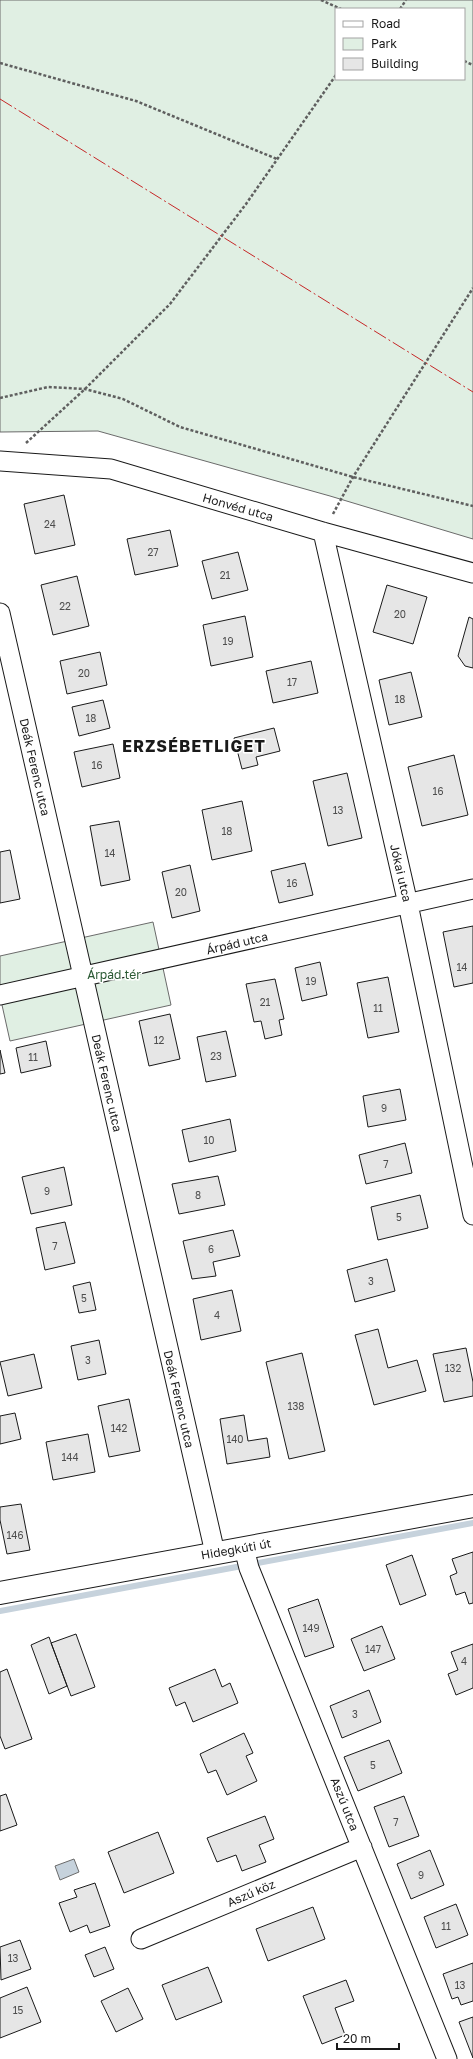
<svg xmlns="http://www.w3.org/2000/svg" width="473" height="2059" font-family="'Golos Text',sans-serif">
  <rect width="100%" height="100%" fill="#fff"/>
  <path fill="#e0efe3" stroke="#6a6a6a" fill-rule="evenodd" d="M0 0H473V539L330 496 98 431 0 432ZM336 9H464V79H336Z
    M153 922 171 1005 10 1041 0 996V956Z"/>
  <path fill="#c6d2dc" stroke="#6a6a6a" d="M74 1859 79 1872 60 1880 55 1866Z"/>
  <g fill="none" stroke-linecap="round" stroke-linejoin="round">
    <path stroke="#c6d2dc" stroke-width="6" d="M0 1611 473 1523"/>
  </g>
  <path fill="#e6e6e6" stroke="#1a1a1a" d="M64 495 75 545 35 554 24 504Z
    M170 530 178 566 135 575 127 539Z
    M238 552 248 590 212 599 202 561Z
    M77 576 89 626 53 635 41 585Z
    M387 585 427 597 413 644 373 632Z
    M245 616 253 657 211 666 203 625Z
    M469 617 473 619V668L465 666 458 656Z
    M100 652 107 685 67 694 60 661Z
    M311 661 318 693 273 703 266 671Z
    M411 672 422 717 389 725 379 680Z
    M103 700 110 728 79 736 72 707Z
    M274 728 280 751 256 757 258 765 242 769 234 738Z
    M113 744 120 778 82 787 74 752Z
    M454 755 468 815 422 826 408 767Z
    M347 773 362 838 328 846 313 781Z
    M242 801 252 851 212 860 202 810Z
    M119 821 130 880 101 886 90 826Z
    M10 850 20 899 0 903V852Z
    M305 863 313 895 279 903 271 871Z
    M190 865 200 911 172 918 162 872Z
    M473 926V983L454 987 443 932Z
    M320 962 327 995 302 1001 295 968Z
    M388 977 399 1032 368 1038 357 983Z
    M275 979 284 1019 279 1020 282 1035 265 1039 261 1021 254 1022 246 984Z
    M170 1014 180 1059 149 1066 139 1021Z
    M226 1031 236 1076 206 1082 197 1037Z
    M46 1041 51 1066 21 1073 16 1048Z
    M0 1050 5 1073 0 1074Z
    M400 1089 406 1120 368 1127 363 1096Z
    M230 1119 236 1151 189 1162 182 1130Z
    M405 1143 412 1173 366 1184 359 1155Z
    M64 1167 72 1205 31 1214 22 1177Z
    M218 1176 225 1205 179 1214 172 1184Z
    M420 1195 428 1228 378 1240 371 1207Z
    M65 1222 75 1263 45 1270 36 1228Z
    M233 1230 240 1256 213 1262 216 1276 192 1279 183 1241Z
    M387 1259 395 1291 355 1302 347 1270Z
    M90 1282 96 1310 79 1313 73 1286Z
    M232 1290 241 1331 201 1340 193 1299Z
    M378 1329 388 1368 417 1360 426 1391 374 1405 355 1335Z
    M99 1340 106 1374 78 1380 71 1346Z
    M466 1348 473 1382V1396L444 1402 433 1354Z
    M302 1353 325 1451 289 1459 266 1362Z
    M34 1354 42 1388 8 1396 0 1362Z
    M129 1399 140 1451 109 1457 98 1406Z
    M15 1413 21 1439 0 1444V1416Z
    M244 1415 248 1441 267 1438 270 1457 227 1464 220 1419Z
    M88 1434 95 1472 53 1480 46 1442Z
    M21 1504 30 1550 7 1554 0 1520V1507Z
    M473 1552V1603L469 1604 465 1592 456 1595 450 1576 457 1573 452 1559Z
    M412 1555 426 1595 400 1605 386 1565Z
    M318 1599 334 1647 305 1657 288 1609Z
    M382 1626 395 1659 364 1671 351 1639Z
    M76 1634 95 1687 71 1696 51 1643Z
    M49 1637 67 1686 49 1694 31 1645Z
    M473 1644V1688L456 1695 448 1674 458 1670 451 1652Z
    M7 1669 32 1739 5 1749 0 1736V1672Z
    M215 1669 222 1687 230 1683 238 1703 193 1722 185 1702 176 1706 169 1688Z
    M369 1690 381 1722 342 1738 330 1706Z
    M244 1733 253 1753 246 1756 257 1781 227 1795 216 1770 208 1773 200 1754Z
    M389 1740 402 1773 358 1791 344 1757Z
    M6 1794 17 1825 0 1831V1796Z
    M404 1796 419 1836 389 1847 374 1807Z
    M265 1816 274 1839 259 1845 266 1862 242 1871 236 1855 217 1862 207 1838Z
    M158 1832 174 1873 124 1893 108 1852Z
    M430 1850 444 1885 411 1899 397 1864Z
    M95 1883 110 1926 90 1933 87 1925 70 1932 59 1903 77 1897 74 1890Z
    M456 1904 468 1935 436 1948 424 1917Z
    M313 1907 325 1939 268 1961 256 1929Z
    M20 1940 31 1969 1 1980 0 1947Z
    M105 1947 114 1969 94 1977 85 1955Z
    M473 1963V2001L461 2005 458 1997 452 1999 443 1974Z
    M208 1967 222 2002 176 2020 162 1985Z
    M346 1980 354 2001 335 2008 345 2035 322 2044 303 1996Z
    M27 1987 41 2022 0 2038V1998Z
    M128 1988 143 2019 116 2032 101 2001Z
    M473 2017V2058L459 2022Z"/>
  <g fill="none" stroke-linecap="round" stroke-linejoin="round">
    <defs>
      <path id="minor" d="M0 461 111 469 323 532 473 573
        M323 532 408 904 473 1215
        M0 613 215 1553
        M0 995 473 889
        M244 1548 249 1568 447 2059
        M141 1939 362 1847"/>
      <path id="secondary" d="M0 1593 473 1506"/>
    </defs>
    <use href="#minor" stroke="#1a1a1a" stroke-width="21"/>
    <use href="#secondary" stroke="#1a1a1a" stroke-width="24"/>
    <path stroke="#5f5f5f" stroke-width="2.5" stroke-dasharray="3 2" stroke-linecap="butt" d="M321 0 341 9
      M400 9 406 0
      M464 61 473 65
      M0 63 136 101 277 159
      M0 398 48 387 85 389 123 399 180 427 353 477 473 506
      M26 443 85 389 170 304 246 204 336 75
      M333 514 353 477 473 288"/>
    <use href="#minor" stroke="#fff" stroke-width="19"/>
    <use href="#secondary" stroke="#fff" stroke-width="22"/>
    <path stroke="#c62828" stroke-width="1" stroke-dasharray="14 3 2 3" stroke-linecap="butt" d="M0 99 473 392"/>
  </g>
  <g text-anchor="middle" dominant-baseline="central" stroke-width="3" stroke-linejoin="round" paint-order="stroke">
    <g font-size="10" fill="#4d4d4d">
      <text x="50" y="524">24</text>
      <text x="153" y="552">27</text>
      <text x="225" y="575">21</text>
      <text x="65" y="606">22</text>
      <text x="400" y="614">20</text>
      <text x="228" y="641">19</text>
      <text x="84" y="673">20</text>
      <text x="292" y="682">17</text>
      <text x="400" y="699">18</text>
      <text x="91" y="718">18</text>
      <text x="97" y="765">16</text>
      <text x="438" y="791">16</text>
      <text x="338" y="810">13</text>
      <text x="227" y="831">18</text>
      <text x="110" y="853">14</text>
      <text x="292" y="883">16</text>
      <text x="181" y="892">20</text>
      <text x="462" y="967">14</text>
      <text x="311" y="981">19</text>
      <text x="265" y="1002">21</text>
      <text x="378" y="1008">11</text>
      <text x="159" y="1040">12</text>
      <text x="216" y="1056">23</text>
      <text x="33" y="1057">11</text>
      <text x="384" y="1108">9</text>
      <text x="209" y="1140">10</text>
      <text x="386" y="1164">7</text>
      <text x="47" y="1191">9</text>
      <text x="198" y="1195">8</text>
      <text x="399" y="1217">5</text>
      <text x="55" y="1246">7</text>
      <text x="211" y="1249">6</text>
      <text x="371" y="1281">3</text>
      <text x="84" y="1298">5</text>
      <text x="217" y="1315">4</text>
      <text x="88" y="1360">3</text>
      <text x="453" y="1368">132</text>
      <text x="296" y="1406">138</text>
      <text x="119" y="1428">142</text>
      <text x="235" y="1439">140</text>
      <text x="70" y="1457">144</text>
      <text x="15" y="1535">146</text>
      <text x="311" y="1628">149</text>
      <text x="373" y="1649">147</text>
      <text x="464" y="1661">4</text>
      <text x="355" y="1714">3</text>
      <text x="373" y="1765">5</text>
      <text x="396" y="1822">7</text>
      <text x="421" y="1875">9</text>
      <text x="446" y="1926">11</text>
      <text x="13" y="1958">13</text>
      <text x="460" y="1985">13</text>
      <text x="18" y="2010">15</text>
    </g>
    <g font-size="12" fill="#1a1a1a" stroke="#fff">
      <text transform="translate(238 507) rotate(16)">Honvéd utca</text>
      <text transform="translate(35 767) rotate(77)">Deák Ferenc utca</text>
      <text transform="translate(401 873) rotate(77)">Jókai utca</text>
      <text transform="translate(237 943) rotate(-13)">Árpád utca</text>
      <text transform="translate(107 1083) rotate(77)">Deák Ferenc utca</text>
      <text transform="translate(179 1399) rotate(77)">Deák Ferenc utca</text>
      <text transform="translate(236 1549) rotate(-10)">Hidegkúti út</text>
      <text transform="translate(345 1804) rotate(68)">Aszú utca</text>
      <text transform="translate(251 1893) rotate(-23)">Aszú köz</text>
    </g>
    <g font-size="12" fill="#2b5a34" stroke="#fff">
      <text x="114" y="974">Árpád tér</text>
    </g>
    <g font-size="16" font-weight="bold" letter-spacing="1" fill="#1a1a1a" stroke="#fff">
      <text x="194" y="746">ERZSÉBETLIGET</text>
    </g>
  </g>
  <rect x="335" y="8" width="130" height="72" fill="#ffffff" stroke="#a3a3a3"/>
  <rect x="343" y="21" width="20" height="6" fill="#ffffff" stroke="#a3a3a3"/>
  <text x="371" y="28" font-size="12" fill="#1a1a1a">Road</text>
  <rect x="343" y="38" width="20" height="12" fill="#e0efe3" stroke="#a3a3a3"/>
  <text x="371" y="48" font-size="12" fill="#1a1a1a">Park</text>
  <rect x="343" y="58" width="20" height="12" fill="#e6e6e6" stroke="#a3a3a3"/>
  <text x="371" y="68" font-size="12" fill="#1a1a1a">Building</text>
  <path d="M337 2043v6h62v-6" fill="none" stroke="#1a1a1a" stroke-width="2"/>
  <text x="343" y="2043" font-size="12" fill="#1a1a1a" stroke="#ffffff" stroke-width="3" paint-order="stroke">20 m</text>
</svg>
